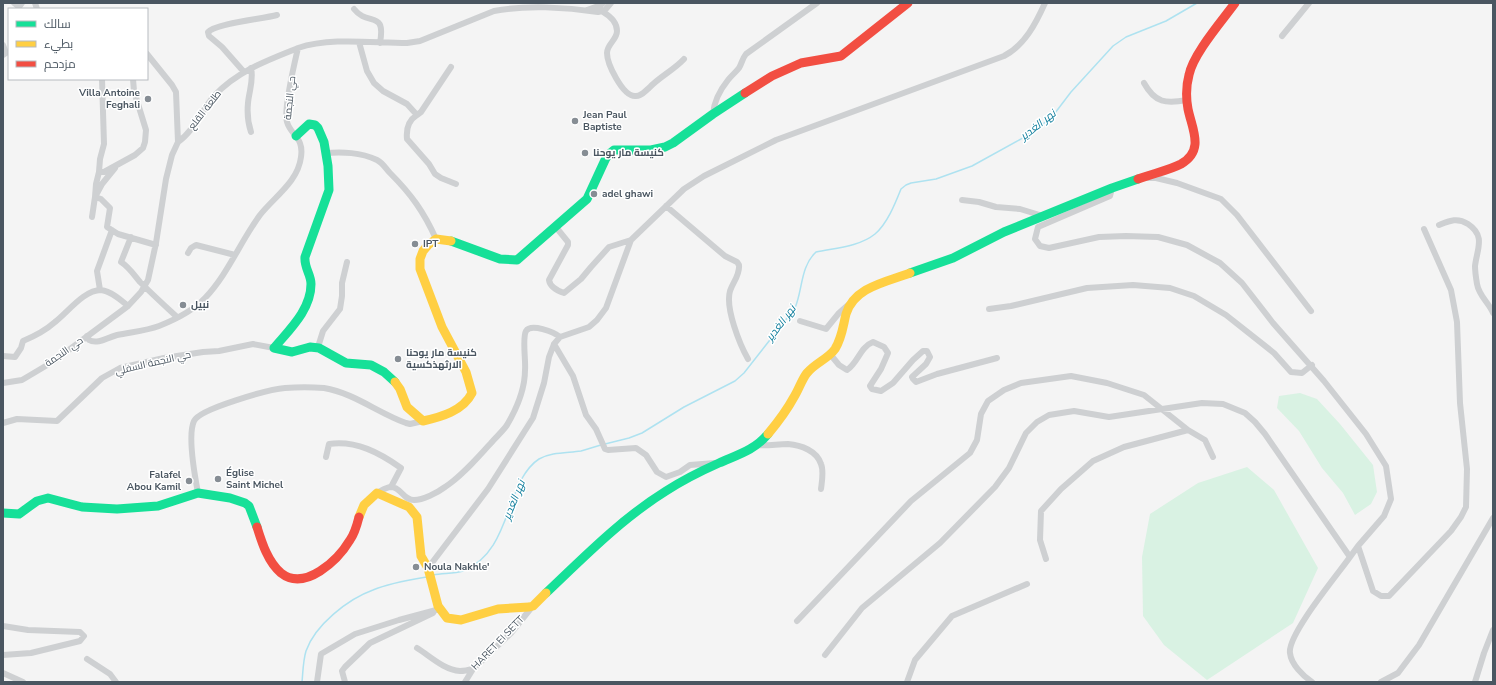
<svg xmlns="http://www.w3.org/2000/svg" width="1496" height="685" font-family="'Nunito Sans',Cairo,sans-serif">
  <rect width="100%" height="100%" fill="#f4f4f4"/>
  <path fill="#d9f2e3" d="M1300 393 1317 399 1340 424 1373 465 1377 492 1371 504 1355 515 1343 493 1322 468 1299 431 1277 408 1279 396Z
    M1247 467 1274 490 1318 568 1293 623 1207 680 1164 645 1143 616 1142 557 1150 514 1198 483Z"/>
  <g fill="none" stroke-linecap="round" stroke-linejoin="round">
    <path stroke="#aee2f0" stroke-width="1.5" d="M605 444 629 438 642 433 684 407 735 381 744 373 795 308C803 289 800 267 816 252 834 248 859 247 875 234 887 224 895 204 901 189L906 185 911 183 936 179 972 166 1021 139 1042 125 1055 113 1071 92 1113 46 1126 37 1166 21 1197 3
      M433 575C443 573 454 574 463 571 501 556 505 512 521 480 525 473 531 464 539 459 551 452 567 453 581 451 588 449 594 447 601 445
      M302 682C303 672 303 661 306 651 315 625 348 599 373 590 390 583 409 580 427 577"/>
    <path stroke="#ced0d2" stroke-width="6" d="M14 3 19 7 22 3
      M35 3 37 9
      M354 9C368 27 386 9 380 43
      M587 10 601 5 603 3
      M603 12C610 16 617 22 617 31 617 40 607 44 607 53 607 61 612 71 616 78 620 85 628 97 636 96 642 96 645 91 649 88 659 77 674 70 684 59
      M1282 36 1309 3
      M359 42 367 71 374 83 383 91 407 104 417 115 421 112 451 67
      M3 45 6 53 3 55
      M244 72 222 47 209 36 208 32C217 23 263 19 277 15
      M102 79 104 144 100 159 99 172H104L135 155 143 148 145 142 146 130 134 91 133 79
      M1144 83C1155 103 1166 104 1187 100
      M713 114C714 101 720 90 728 80 731 76 736 72 739 68 742 63 742 59 746 54L817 3
      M417 115C409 120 406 129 407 139L429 164 435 174 441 178 456 184
      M251 132C248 123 247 113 248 103 249 91 254 80 251 68
      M178 142C194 131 202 110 214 96 237 71 268 60 298 48
      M325 153C343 152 360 152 377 160 383 163 386 169 390 173 411 194 424 212 436 239
      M99 172 96 184 95 197 101 199 110 208 107 227 118 234 156 245
      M1147 178H1156L1177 183 1221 199 1237 215 1311 311
      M1112 188 1110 196 1038 227 1035 239 1040 246 1049 248 1099 237 1126 236 1158 237 1187 245 1220 263 1242 283 1273 323 1324 381 1366 434 1386 466 1391 499 1384 516 1358 546 1350 557
      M962 200 979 202 996 207 1020 209 1043 216
      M666 206 725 256 737 262 739 265C740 275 733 282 730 291 725 308 740 345 748 359
      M92 217 95 197 102 184 115 168
      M1439 225C1449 221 1457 217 1468 224 1486 236 1477 249 1475 266 1475 271 1476 278 1477 284 1479 296 1489 303 1493 313
      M555 226 568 242V245L549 280C550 287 558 291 564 293L581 279 591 267 609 247 631 240
      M131 237 121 262C129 267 134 275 140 282 152 294 165 306 177 317
      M188 253 191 248 196 245 235 255
      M100 290 97 271 112 230
      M989 309 1011 306 1087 288 1133 285 1170 288 1194 296 1226 315 1274 353 1291 372 1302 373 1312 365
      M800 321 826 329 839 313 848 305
      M87 336 89 340C97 345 109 337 117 335 131 332 146 331 159 326 174 320 194 310 205 298 228 274 240 242 260 215 274 197 298 182 301 157 304 137 291 136 287 122 283 111 295 61 298 48 331 37 372 43 407 43L420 41 494 11C525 5 566 7 598 12L605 10 611 3
      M554 344 573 376 586 415 596 429 605 449 608 450 636 448 646 455 657 472 666 477 680 472 690 465 715 463
      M318 347 323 331 340 309 342 296V283L347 262
      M830 354 839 365 847 370C858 363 860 347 873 342L884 347 888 353 881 369 870 386 872 389 881 391 893 383 913 360 923 351H927L930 357 926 364 912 377 913 379 916 382 937 374 997 358
      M3 356 15 357 21 348 23 341C35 336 46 330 55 322 68 312 84 290 101 290 111 291 121 300 128 306
      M3 383 22 380 54 361 128 306 141 292 148 280 156 243 166 179 172 155 178 142 176 92 172 85 147 54
      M3 423 17 419 57 421 102 378 120 368 164 358 203 352 219 351 253 344 274 348
      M1188 430 1205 440 1213 457
      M757 445C768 446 777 444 788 444 801 445 817 451 821 464 824 471 822 481 821 489
      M326 457 329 444C356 440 380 453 401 468L391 487
      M198 493C195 477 187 436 194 421 199 409 270 389 285 388 297 387 312 387 324 388 354 393 378 413 406 423L410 424 423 421
      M377 493C381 491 386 487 391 487 401 487 403 500 414 500 423 500 437 493 445 487 462 476 477 458 491 443 496 437 503 431 507 425 517 408 525 389 525 370 526 361 522 338 526 331 531 323 554 332 560 337
      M1358 546 1373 591 1381 596H1389L1451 531 1461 517 1466 507 1467 469 1460 403 1457 322 1451 290 1424 229
      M428 568 488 489 533 418 544 383 549 357 554 344 560 337 589 327 597 320 606 308 631 240 684 189 704 176 776 140 1004 56C1025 45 1036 23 1045 3
      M797 621 911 501 970 453 977 440 981 414 988 401 1004 390 1021 383 1071 376 1107 383 1144 395 1188 430 1124 447 1093 461 1061 489 1041 511 1040 540 1046 559
      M3 626 28 630 80 632 84 636 80 641 31 653 3 655
      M417 648C430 656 444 670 460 671 464 671 469 670 473 669
      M825 655 862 608 940 543 995 487 1009 468 1026 433 1037 422 1049 415 1074 411 1109 417 1202 403 1223 404 1245 413 1255 422 1265 434 1350 557C1338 574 1287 635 1290 653 1291 664 1303 676 1312 682
      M87 659 110 674 116 682
      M3 673 23 682
      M317 682 321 654 355 634 399 620 440 609
      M345 682 342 671 345 667 370 643 433 613
      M465 682 473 669 511 633 532 607
      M907 682 915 660 952 616 1027 584
      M1381 682 1398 673 1419 645 1493 518
      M1475 682 1484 653 1493 630"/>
    <path stroke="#16e098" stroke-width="9" d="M296 136 309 124 315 125 318 128 324 142 328 166 329 190 305 257C304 268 311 274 311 284 311 310 289 330 274 348L292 352 310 347 319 348 346 363 371 365 384 372 395 382
      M451 241 500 259 517 260 587 199 605 160 608 155 614 150H651L665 147 673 143 713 114 745 93
      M910 273 953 258 1004 232 1112 188 1138 179
      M3 513 19 514 37 501 48 498 82 507 117 509 158 506 198 493 230 498 245 503 249 506 257 527
      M546 593C584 557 621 519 666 491 683 480 701 471 719 463 737 455 755 450 768 434"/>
    <path stroke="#ffcf43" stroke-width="9" d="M395 382 400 389 407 407 423 421C441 417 463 411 472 393L466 372 442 327 420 269V259L423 251 428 245 436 239 451 241
      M768 434C778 422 787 410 794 397 799 389 802 379 807 373 815 363 828 359 835 349 842 338 843 326 846 314 854 287 886 282 910 273
      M359 517 364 505 377 493 409 507 417 517 421 556 428 568 438 606 447 618 461 620 498 609 529 607 533 606 546 593"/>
    <path stroke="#f24e42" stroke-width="9" d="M745 93 772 76 801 63 841 56 908 3
      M1138 179C1151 174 1170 170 1181 164 1205 150 1192 129 1188 109 1186 98 1186 86 1189 75 1193 54 1222 21 1235 3
      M257 527C262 543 268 562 281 573 305 592 338 560 350 540 355 533 357 525 359 517"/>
  </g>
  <g fill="#868d94" stroke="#fff" stroke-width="1.5">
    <circle cx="148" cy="99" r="4"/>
    <circle cx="575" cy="121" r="4"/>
    <circle cx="585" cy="153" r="4"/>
    <circle cx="594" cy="194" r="4"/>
    <circle cx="415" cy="244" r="4"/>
    <circle cx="183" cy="305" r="4"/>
    <circle cx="398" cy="359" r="4"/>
    <circle cx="218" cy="479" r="4"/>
    <circle cx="189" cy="481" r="4"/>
    <circle cx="416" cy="567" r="4"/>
  </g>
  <g text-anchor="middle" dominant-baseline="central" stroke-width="3" stroke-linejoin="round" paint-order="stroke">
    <g font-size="10" font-weight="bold" fill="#4a5661" stroke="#fff" text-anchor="start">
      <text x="140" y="93" text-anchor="end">Villa Antoine<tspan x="140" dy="12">Feghali</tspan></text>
      <text x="583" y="115">Jean Paul<tspan x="583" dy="12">Baptiste</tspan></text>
      <text x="593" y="153">كنيسة مار يوحنا</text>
      <text x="602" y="194">adel ghawi</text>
      <text x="423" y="244">IPT</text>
      <text x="191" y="305">نبيل</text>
      <text x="406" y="353">كنيسة مار يوحنا<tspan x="406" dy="12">الارثهذكسية</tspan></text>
      <text x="226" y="473">Église<tspan x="226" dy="12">Saint Michel</tspan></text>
      <text x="181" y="475" text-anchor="end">Falafel<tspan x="181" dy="12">Abou Kamil</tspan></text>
      <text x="424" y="567">Noula Nakhle'</text>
    </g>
    <g font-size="10" fill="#4a5661" stroke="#fff">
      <text transform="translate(290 98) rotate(-84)">حي النجمة</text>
      <text transform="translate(205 110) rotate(-52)">طلعة القلع</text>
      <text transform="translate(64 352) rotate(-35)">حي النجمة</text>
      <text transform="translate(153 363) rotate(-13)">حي النجمة السفلي</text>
      <text transform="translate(498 643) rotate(-46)">HARET EI SETT</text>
    </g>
    <g font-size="11" font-style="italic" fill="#0c7c9b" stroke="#fff">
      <text transform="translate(1038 125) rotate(-38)">نهر الغدير</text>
      <text transform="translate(781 323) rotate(-53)">نهر الغدير</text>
      <text transform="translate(514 500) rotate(-68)">نهر الغدير</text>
    </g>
  </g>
  <rect width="1496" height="685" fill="none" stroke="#4a5661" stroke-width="8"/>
  <rect x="8" y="8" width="140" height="72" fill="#ffffff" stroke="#b7bbc0"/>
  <rect x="16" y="21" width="20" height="6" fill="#16e098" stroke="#b7bbc0"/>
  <text x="44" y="28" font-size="12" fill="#4a5661">سالك</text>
  <rect x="16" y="41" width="20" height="6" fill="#ffcf43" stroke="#b7bbc0"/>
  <text x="44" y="48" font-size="12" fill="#4a5661">بطيء</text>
  <rect x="16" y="61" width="20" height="6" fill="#f24e42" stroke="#b7bbc0"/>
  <text x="44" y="68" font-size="12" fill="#4a5661">مزدحم</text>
</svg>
